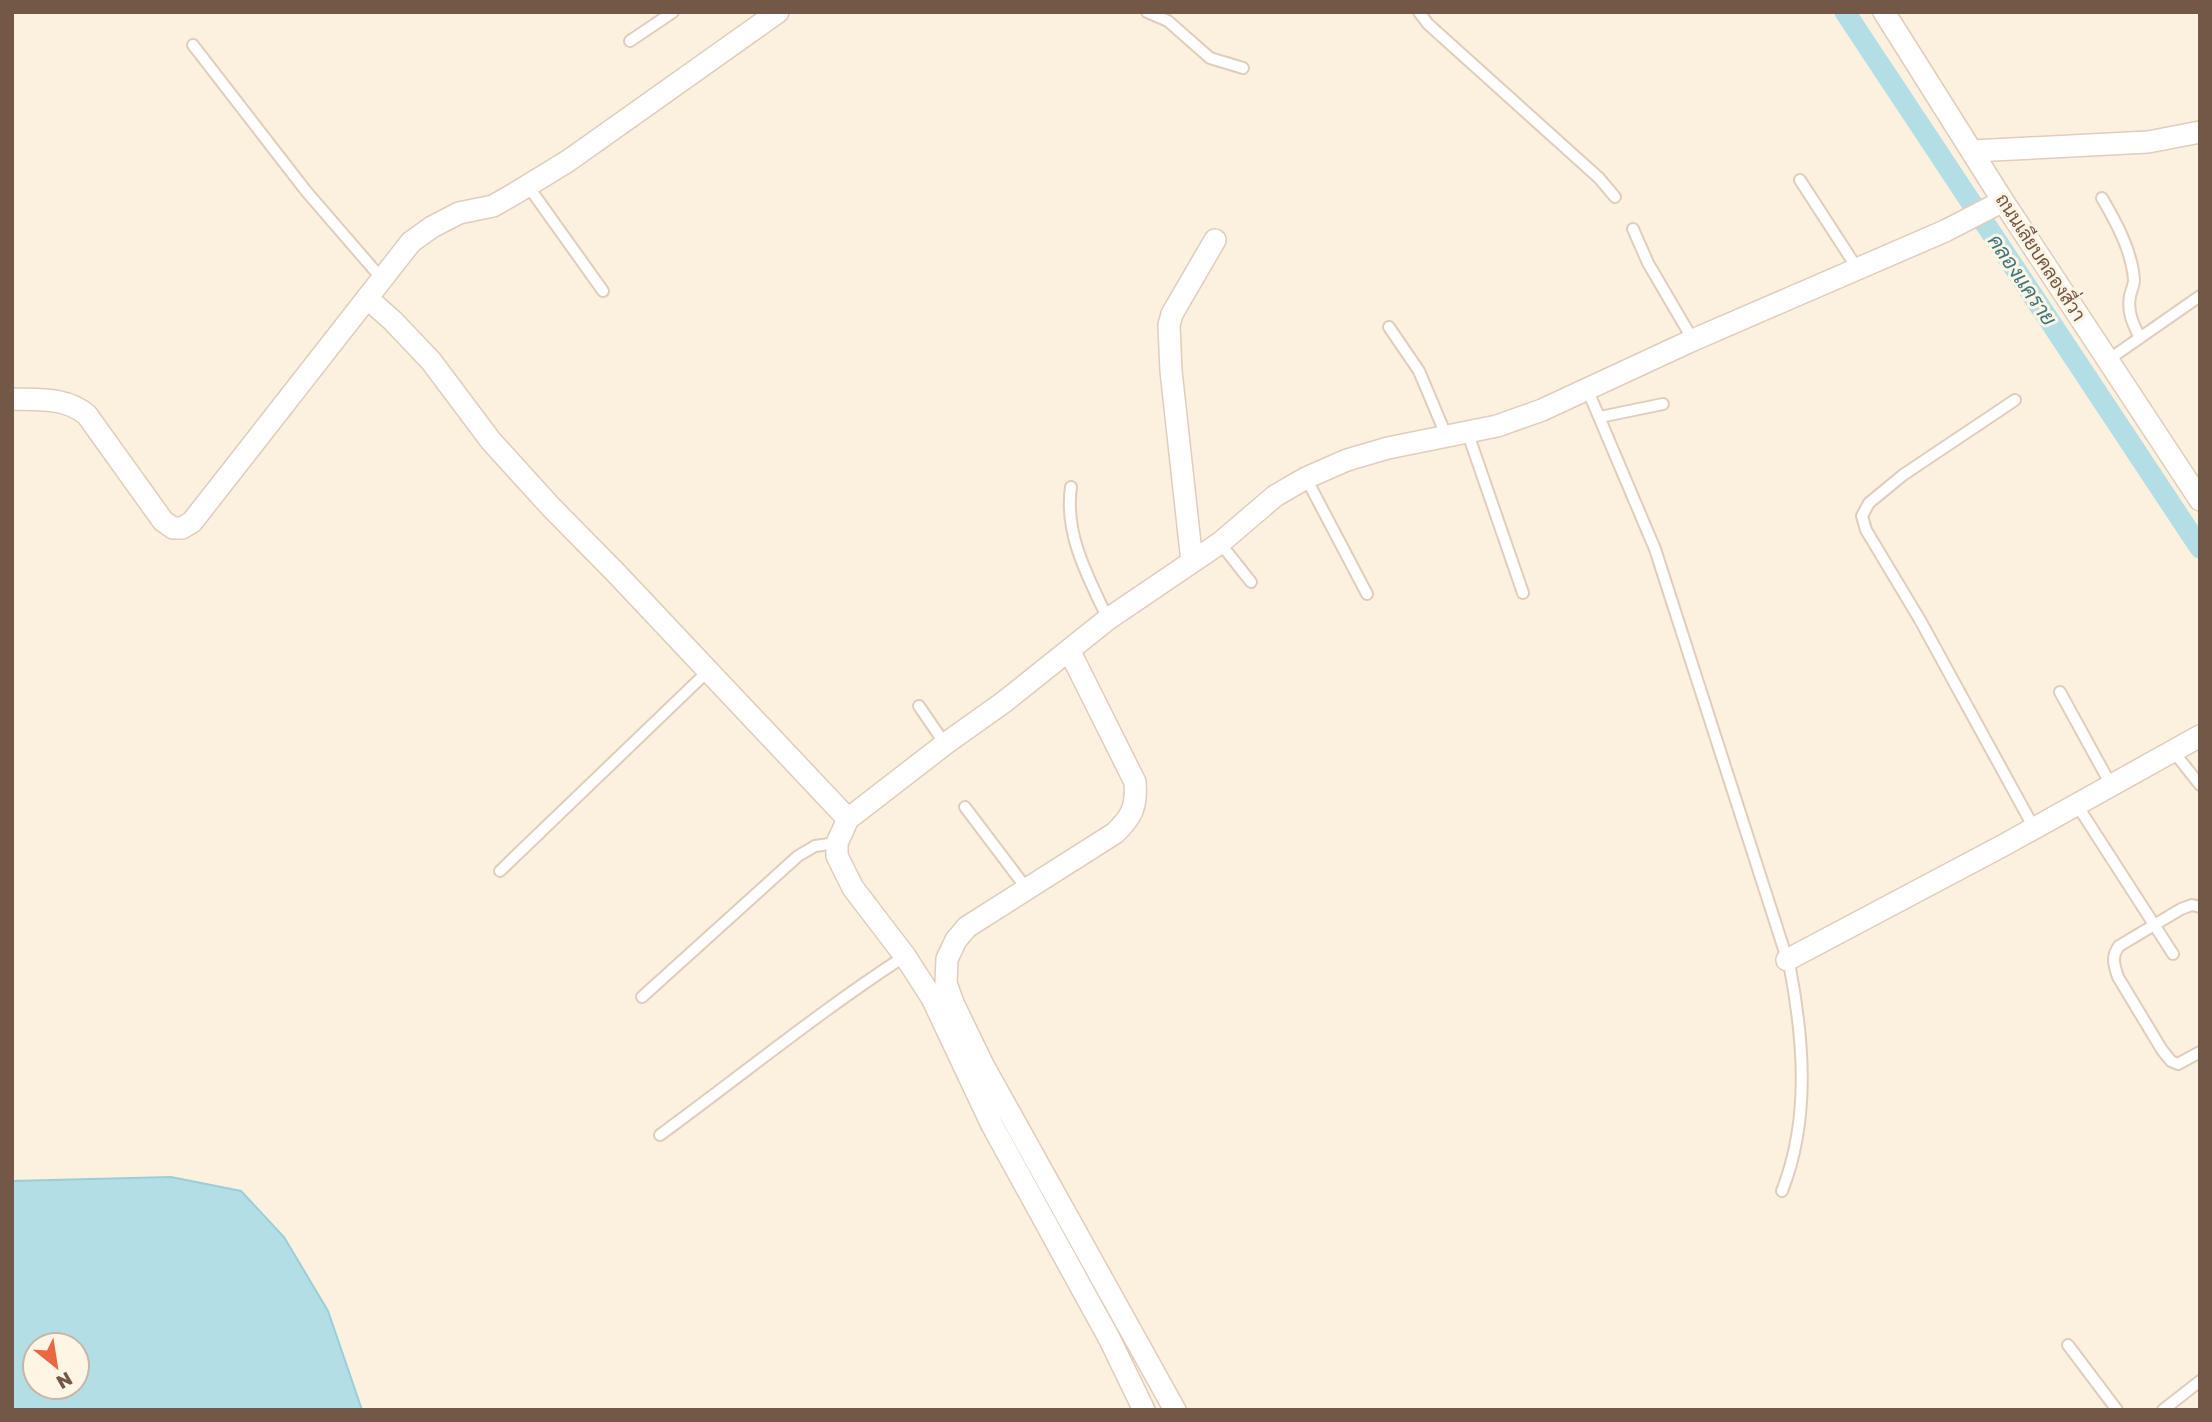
<svg xmlns="http://www.w3.org/2000/svg" width="2212" height="1422" viewBox="0 0 2212 1422" font-family="'Golos Text',Sarabun,sans-serif">
<style>
.water{fill:#b4dee6;stroke:#9aced8;stroke-width:2;fill-rule:evenodd}
.lines{fill:none;stroke-linecap:round;stroke-linejoin:round}
.canal{stroke:#b4dee6;stroke-width:21}
.lane-casing{stroke:#e0cdbb;stroke-width:14}
.street-casing{stroke:#e0cdbb;stroke-width:24}
.lane{stroke:#fff;stroke-width:10}
.street{stroke:#fff;stroke-width:21}
.labels{text-anchor:middle;stroke-width:6;stroke-linejoin:round;paint-order:stroke}
.street-label{font-size:19px;fill:#735747;stroke:#fff5e5}
.water-label{font-size:21px;font-style:italic;fill:#3d7580;stroke:#fff5e5}
</style>
<rect width="100%" height="100%" fill="#fcf1df"/>
<path class="water" d="M171 1177 241 1191 284 1237 328 1311 362 1410H12V1181ZM35 1345H77V1387H35Z"/>
<g class="lines">
<path class="canal" d="M1845 12 2200 548"/>
<defs>
<path id="lane" d="M1147 12 1168 21 1210 58 1243 68
M1419 12 1428 24 1599 178 1615 197
M630 41 673 12
M193 45 306 191 382 279
M1800 180 1857 268
M528 186 603 291
M2102 198C2116 222 2132 251 2134 280 2134 285 2131 291 2130 296 2127 312 2133 324 2140 338
M1633 229 1648 263 1693 340
M1389 327 1419 371 1446 435
M2108 360 2200 296
M1588 391 1655 549 1790 968C1804 1042 1810 1120 1782 1191
M2015 400 1903 475 1869 503 1862 516 1866 530 1920 620 2034 828
M1600 417 1663 404
M1467 431 1523 593
M1306 478 1367 594
M1071 487C1064 534 1088 577 1108 619
M1220 543 1251 582
M2060 692 2111 785
M919 706 945 744
M2173 751 2200 785
M2077 805 2173 954
M965 807 1027 889
M500 871 708 671
M2200 907 2192 905 2181 909 2119 946C2111 957 2114 965 2118 977L2162 1050 2171 1061 2178 1064 2200 1052
M642 997 798 856 815 846 837 843
M660 1135C742 1075 820 1011 905 956
M2068 1345 2117 1410
M2163 1410 2200 1381"/>
<path id="street" d="M1884 12 2003 201 2200 500
M1973 151 2148 142 2200 132
M367 298 393 321 431 361 491 441 551 507 616 573 848 819
M12 399C39 400 66 397 87 415L163 521 173 528H182L192 522 411 242 432 227 459 213 493 206 514 194 568 161 778 12
M1192 562 1171 371 1169 325 1172 314 1215 240
M1069 650 1135 782C1137 806 1132 817 1115 833L967 927 956 940 947 959 946 983 953 1003 983 1065 1175 1410
M1787 960 2004 845 2200 736
M1144 1410 1109 1338 992 1125 932 998 905 956 853 888 837 856V843L848 819 945 744 1004 702 1108 619 1220 543 1275 496 1306 478 1347 460 1388 448 1497 426 1542 410 1693 340 1945 231 2003 201"/>
</defs>
<use href="#lane" class="lane-casing"/>
<use href="#street" class="street-casing"/>
<use href="#lane" class="lane"/>
<use href="#street" class="street"/>
</g>
<g class="labels">
<g class="street-label">
<text transform="translate(2041 257) rotate(57)" y="7">ถนนเลียบคลองสี่วา</text>
</g>
<g class="water-label">
<text transform="translate(2022 280) rotate(56)" y="7">คลองเเคราย</text>
</g>
</g>
<rect width="2212" height="1422" fill="none" stroke="#735747" stroke-width="28"/>
<g transform="translate(56 1366) rotate(150)"><circle r="33" fill="#fff5e5" stroke="#c7b6a6" stroke-width="2"/>
<path d="M0-5L12 26L0 18L-12 26Z" fill="#ea6741"/>
<text y="-10" font-size="19" font-weight="bold" text-anchor="middle" fill="#735747">N</text>
</g>
</svg>
